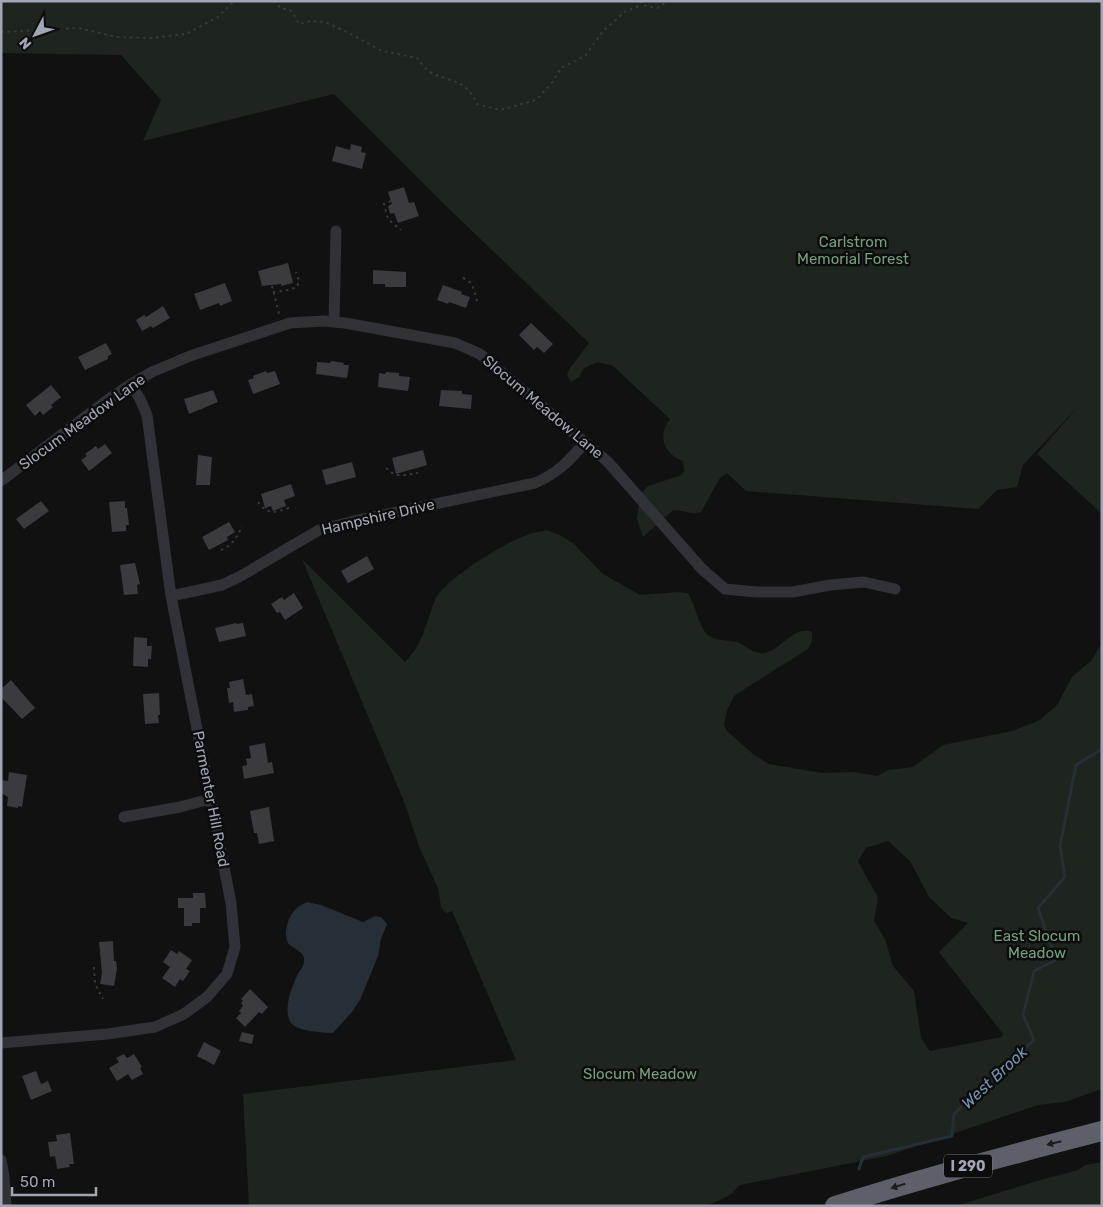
<svg xmlns="http://www.w3.org/2000/svg" width="1103" height="1207" viewBox="0 0 1103 1207" font-family="Rubik,sans-serif">
<style>
.green{fill:#1d251e;fill-rule:evenodd}
.water{fill:#262f36}
.lines{fill:none;stroke-linecap:round;stroke-linejoin:round}
.stream{stroke:#262f36;stroke-width:3}
.building{fill:#3a3a3f}
.path{stroke:#37393e;stroke-width:2;stroke-dasharray:2.5 4;stroke-linecap:butt}
.street{stroke:#313237;stroke-width:11}
.highway{stroke:#5d6069;stroke-width:20}
.oneway{fill:#1c1d1f}
.labels{text-anchor:middle;stroke-width:5;stroke-linejoin:round;paint-order:stroke}
.shield{fill:#0c0c0d;stroke:#747882;stroke-width:1}
.shield-label{font-size:14px;font-weight:bold;fill:#a1a6b4}
.park-label{font-size:15px;fill:#76a07b;stroke:#0c0c0d}
.street-label{font-size:15px;fill:#a1a6b4;stroke:#0c0c0d}
.water-label{font-size:16px;font-style:italic;fill:#7593b2;stroke:#0c0c0d}
</style>
<rect width="100%" height="100%" fill="#111112"/>
<path class="green" d="M1 1H1102V514L1037 454 1078 407 1023 465 1017 487 997 490 978 509 746 491 727 473 720 478 701 512C691 515 683 510 673 510L643 537 637 519 640 494 648 486 682 475 684 471 683 461C664 454 657 436 670 419L613 366 598 362 584 368 579 377 571 382 567 375 570 368 589 343 446 206 334 94 143 141 161 100 121 55 1 53Z
M546 530 560 535 574 544 603 574 640 595 678 592 688 593C695 605 698 622 705 632 711 641 727 640 737 642 746 645 754 655 765 653 781 650 794 625 812 632V641L808 649 735 695 727 710 724 725 727 731 753 754 769 764 822 773 853 772 878 776 888 770 913 767 943 745 1012 731 1040 720 1057 705 1072 677 1091 661 1102 643V1089L1065 1102 1038 1105 887 1156 740 1185 730 1195 707 1206H249L243 1094 516 1060 452 911 447 913 444 911 441 907 438 888 420 849 405 804 302 559 405 662C423 645 426 622 435 600 443 580 506 542 527 535 533 532 540 532 546 530ZM888 841 910 861 929 897 951 918 968 923 939 952 1003 1034 1002 1037 930 1051 921 1038 914 991 893 966 885 939 874 921 878 898 858 861 866 848Z
M1102 1162V1206H956L1037 1181 1078 1170 1085 1165Z"/>
<path class="water" d="M307 902 321 905 363 922 375 916 381 917 387 924 381 939 378 956 360 1000 352 1012 333 1033C324 1033 298 1031 292 1024 282 1013 291 988 297 976 299 971 303 968 304 963 306 951 294 950 288 943 286 940 286 935 286 932 287 918 294 907 307 902Z"/>
<g class="lines">
<path class="stream" d="M859 1169 863 1157 952 1136 954 1114 1034 1040 1023 1015 1034 971 1056 960 1038 908 1065 877 1060 846 1076 765 1102 749"/>
</g>
<path class="building" d="M351 144 362 147 361 152 366 153 362 169 332 161 336 146 350 150Z
M404 187 409 203 414 202 419 216 398 223 394 213 390 214 388 206 392 204 388 192Z
M288 263 293 283 281 286V284L262 286 258 271Z
M373 270 406 272V287H385V284H373Z
M225 283 232 301 220 306 219 303 200 310 194 294Z
M443 285 462 292 461 294 470 297 466 308 449 302 448 304 437 300Z
M163 306 170 318 153 328 151 326 142 331 136 320 144 315 146 317Z
M531 323 553 344 544 353 537 347 534 350 519 335Z
M106 343 112 354 108 356V359L85 370 78 357Z
M331 361 344 363 343 365H349L347 378 316 374 317 362 330 363Z
M266 371 267 373 275 371 280 384 253 394 248 380 254 378 253 376Z
M386 372 399 373V376L410 377 408 391 378 387 379 373 385 374Z
M51 385 61 397 51 405 53 407 43 415 40 411 35 416 26 405Z
M213 390 218 402 189 414 184 399Z
M441 390 462 391V394L472 395 471 409 439 406Z
M105 444 112 453 89 471 81 460 87 456 85 454 96 446 98 449Z
M423 450 427 465 396 474 392 458Z
M198 455 212 457 210 485H196Z
M352 462 356 477 326 485 322 470Z
M291 484 295 496 284 500 286 506 273 511 271 506 265 508 261 494Z
M41 501 49 511 24 529 16 519Z
M125 501V508H127L129 525H126V531L112 532 109 502Z
M229 522 235 532 227 537 228 540 209 550 202 537Z
M367 556 374 569 348 583 341 571Z
M135 563 140 584 137 585 138 594 124 595 120 565Z
M294 593 303 608 285 620 280 612 277 613 271 604 282 597 284 600Z
M236 623 237 624 243 623 246 636 219 642 215 628Z
M134 637 147 638V646H152L151 659H148V667L133 666Z
M243 679 246 695 252 694 254 706 248 707V710L234 712 233 702 229 703 227 688H230L229 682Z
M11 680 35 708 22 719 1 697V689Z
M159 693 160 715H158L159 723 145 724 143 694Z
M265 743 268 763 272 762 274 773 244 779 242 766 247 765 246 759 251 758 249 746Z
M9 772 27 775 22 807 18 806V808L7 806 8 797 1 793V780L8 781Z
M269 807 274 841 259 844 257 833H254L250 811Z
M193 893H205L206 908H200V923H192V926H184V908H178V898H193Z
M113 941 114 961H116L117 968 114 986 100 984 102 973 99 942Z
M171 950 177 954 179 951 192 960 186 969 190 971 183 981 180 979 175 987 162 978 170 967 163 962Z
M250 989 268 1007 262 1014 259 1012 245 1027 236 1018 241 1013 239 1011 243 1006 241 1003 243 1001 241 999Z
M242 1032 254 1035 252 1044 239 1041Z
M204 1042 221 1051 214 1065 197 1056Z
M124 1054 127 1058 134 1054 142 1067 140 1068 143 1074 132 1080 128 1074 117 1081 109 1068 119 1062 116 1058Z
M36 1071 41 1084 48 1081 52 1091 31 1100 22 1076Z
M70 1133 74 1164H69L70 1167 57 1169 55 1156 50 1157 48 1142 57 1141 56 1135Z"/>
<g class="lines">
<path class="path" d="M273 1 281 8 292 11 299 24 310 21 325 22 351 34 382 51 417 58C421 62 425 69 430 72 452 83 466 79 477 104L500 110 536 100 551 84 561 68 585 56 603 31 626 11 642 5
M640 1 642 5 657 8 668 1
M1 32 78 28 117 37 151 38 186 34 218 17 234 1
M391 201 384 204 388 219 401 230
M463 278C474 282 474 291 477 301
M272 286 279 314
M273 292 288 290 297 287 299 281 296 272
M386 468C398 479 403 475 418 473
M258 502C269 516 274 512 289 508
M221 550C232 545 237 538 242 526
M94 967 95 984 103 999"/>
<path class="street" d="M334 322 336 231
M1 481 106 401 131 384 152 372 190 356 290 323 323 321 345 323 455 343 480 354 608 462 702 569 725 589 756 592H793L830 585 864 582 895 589
M171 596 222 585 239 577 319 530 354 521 535 483C556 474 570 461 584 443
M124 817 180 807 210 799
M1 1043 107 1034 155 1027 184 1014 207 997 227 974 235 947 231 903 171 596 147 415 140 399 131 384
M1 1160 4 1177 6 1206"/>
<path class="highway" d="M835 1206C923 1178 1012 1154 1102 1131"/>
</g>
<defs><path id="oneway-solid" d="M-6-.8H1V-3.2L6.5 0L1 3.2V.8H-6Z" transform="scale(1.25)"/></defs>
<g class="oneway">
<use href="#oneway-solid" transform="translate(1054 1143) rotate(166)"/>
<use href="#oneway-solid" transform="translate(898 1186) rotate(163)"/>
</g>
<g class="labels">
<rect class="shield" x="944" y="1154.5" width="48" height="23" rx="4"/>
<g class="shield-label">
<text x="968" y="1171">I 290</text>
</g>
<g class="park-label">
<text x="853" y="247">Carlstrom<tspan x="853" dy="17">Memorial Forest</tspan></text>
<text x="1037" y="941">East Slocum<tspan x="1037" dy="17">Meadow</tspan></text>
<text x="640" y="1079">Slocum Meadow</text>
</g>
<g class="street-label">
<text transform="translate(543 407) rotate(40)" y="5">Slocum Meadow Lane</text>
<text transform="translate(82 422) rotate(-36)" y="5">Slocum Meadow Lane</text>
<text transform="translate(378 517) rotate(-13)" y="5">Hampshire Drive</text>
<text transform="translate(211 799) rotate(79)" y="5">Parmenter Hill Road</text>
</g>
<g class="water-label">
<text transform="translate(994 1077) rotate(-43)" y="6">West Brook</text>
</g>
</g>
<rect width="1103" height="1207" fill="none" stroke="#a1a6b4" stroke-width="5"/>
<g transform="translate(35 35) rotate(229)" stroke="#0c0c0d" stroke-width="4" paint-order="stroke">
<path d="M0-4L9 19L0 12L-9 19Z" fill="#a1a6b4"/>
<text y="-8" font-size="14" font-weight="bold" text-anchor="middle" fill="#a1a6b4">N</text>
</g>
<path d="M12 1187v8h84v-8" fill="none" stroke="#a1a6b4" stroke-width="2.5"/>
<text x="20" y="1187" font-size="15" fill="#a1a6b4" stroke="#0c0c0d" stroke-width="4" paint-order="stroke">50 m</text>
</svg>
